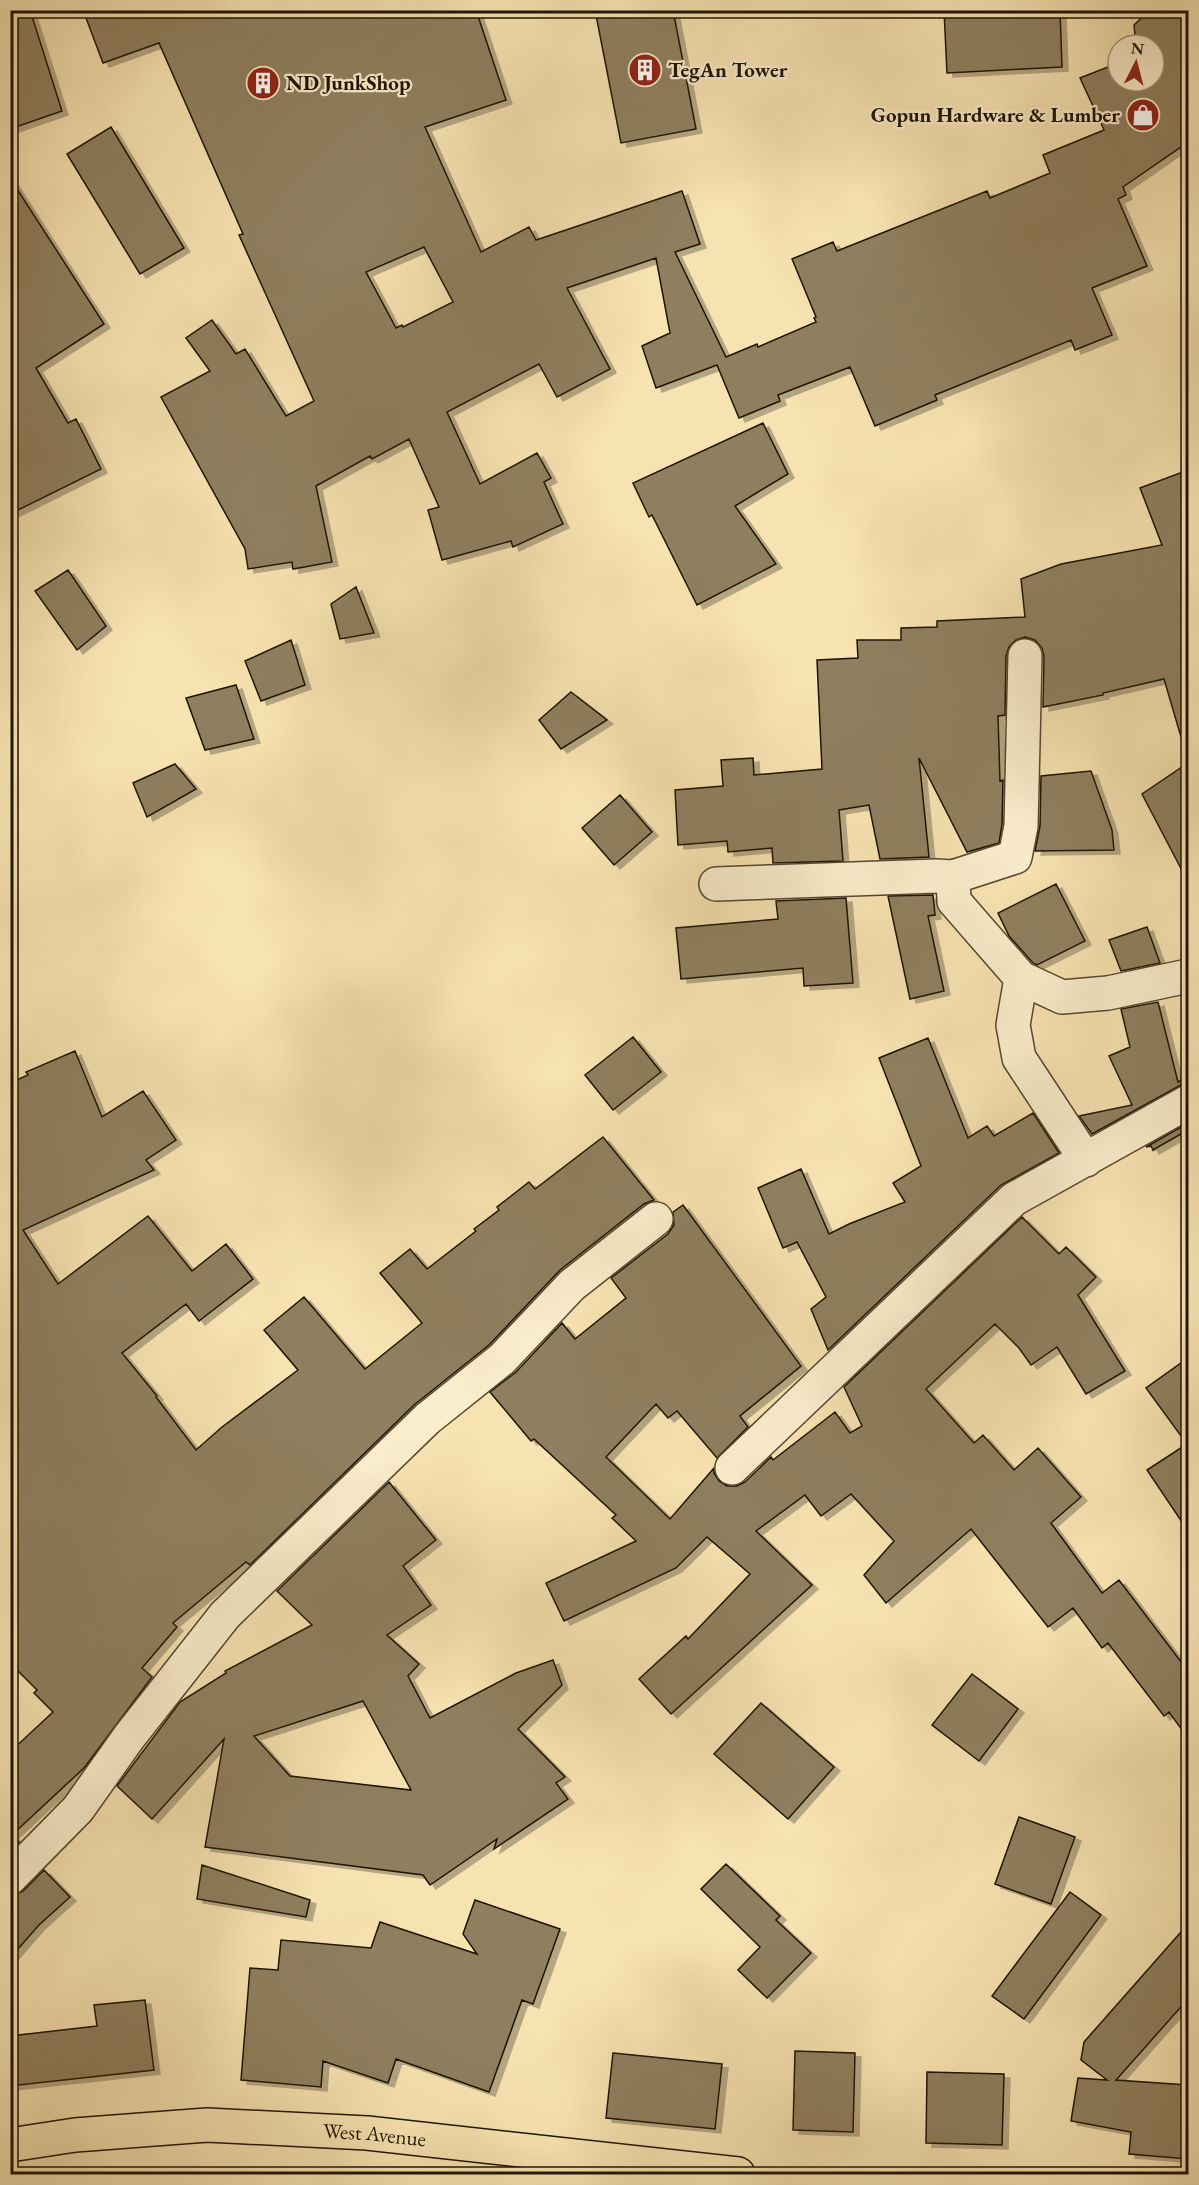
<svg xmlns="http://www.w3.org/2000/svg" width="1199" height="2185" viewBox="0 0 1199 2185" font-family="'EB Garamond',serif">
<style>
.building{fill:#8f7f5e;stroke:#1f1305;stroke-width:1.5;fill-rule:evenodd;filter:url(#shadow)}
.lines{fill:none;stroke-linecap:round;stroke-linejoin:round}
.minor-casing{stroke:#554730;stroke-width:36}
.major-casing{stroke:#1f1305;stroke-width:36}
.minor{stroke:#faedcc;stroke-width:33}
.major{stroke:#f7e3b1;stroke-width:33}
.labels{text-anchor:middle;stroke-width:4.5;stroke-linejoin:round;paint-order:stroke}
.poi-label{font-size:21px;font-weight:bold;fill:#1f1305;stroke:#faedcc;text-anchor:start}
.street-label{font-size:21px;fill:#1f1305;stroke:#faedcc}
</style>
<defs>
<filter id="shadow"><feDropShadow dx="6" dy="4" stdDeviation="0" flood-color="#0004"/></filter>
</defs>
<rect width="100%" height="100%" fill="#f7e3b1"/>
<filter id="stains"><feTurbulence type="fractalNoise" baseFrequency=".00333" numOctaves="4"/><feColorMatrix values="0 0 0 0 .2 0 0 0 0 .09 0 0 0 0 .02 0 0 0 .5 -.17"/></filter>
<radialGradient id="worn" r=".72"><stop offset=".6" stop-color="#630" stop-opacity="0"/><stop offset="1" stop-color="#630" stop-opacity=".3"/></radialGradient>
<path class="building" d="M10 10H30L62 111 10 129Z
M83 10H476L506 100 425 127 481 252 529 227 536 240 682 191 700 244 675 252 726 357 757 344 758 347 816 322 814 318 816 317 792 259 833 242 837 251 987 191 990 198 1050 173 1043 155 1104 130 1080 78 1118 63V81H1154V45H1136L1134 25 1150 10H1188V142L1123 187 1126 195 1118 199 1147 266 1092 288 1112 335 1075 350 1071 340 935 395 937 400 875 426 850 367 778 395 780 401 739 418 717 365 656 388 642 346 670 333 656 258 567 288 610 369 557 397 539 364 447 412 480 484 537 453 551 478 544 482 563 524 513 547 511 541 442 560 428 510 439 507 409 439 372 459 370 456 316 486 332 562 293 569 292 562 248 569 245 549 161 397 210 371 186 338 212 320 236 354 245 349 286 416 314 401 239 235 243 234 159 43 103 63ZM424 247 453 302 403 327 402 325 396 328 366 272Z
M595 10H673L696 129 621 143Z
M944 10H1060L1062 67 947 73Z
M111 127 184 248 140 274 67 154Z
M10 178 104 324 36 368 68 423 76 419 101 469 10 514Z
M763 423 788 474 735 506 776 564 697 605 652 515 649 517 633 483Z
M1188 470V736L1181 737 1164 679 1103 693V695L1043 707 1044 656 1042 648 1035 640 1025 637 1016 640 1009 647 1006 656 1005 715 998 716 1000 781 1003 780 1002 824 999 843 967 852 919 758 929 857 880 859 869 805 839 810 843 861 773 863 772 848 728 852 727 841 678 845 675 790 723 786 721 760 753 758 754 775 822 769 817 660 858 658 857 640H901V628L937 627V621L1025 617 1021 579 1061 564 1162 545 1140 488Z
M68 570 106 626 77 650 35 591Z
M356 587 374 633 340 639 331 604Z
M291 640 305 685 261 701 245 661Z
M236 685 254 739 205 750 186 698Z
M571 692 607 720 561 749 539 720Z
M1188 763V882L1142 794Z
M175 764 196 789 147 817 133 783Z
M1091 771 1112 830 1114 850 1035 851 1040 826 1041 776Z
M620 795 652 832 614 865 582 828Z
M1056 884 1085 941 1037 965 1033 963 1009 936 998 913Z
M933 895 935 915 928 916 944 991 910 999 888 896Z
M846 898 853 983 804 986 803 968 681 979 676 928 778 919 776 901Z
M1147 927 1160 963 1121 971 1109 940Z
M1158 1002 1178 1082 1188 1076V1083L1179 1086 1092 1134 1079 1116 1132 1105 1109 1056 1130 1047 1121 1009Z
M633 1037 661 1072 613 1110 585 1075Z
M928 1038 968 1138 987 1126 994 1136 1033 1113 1059 1153 1001 1185 828 1350 811 1309 826 1297 797 1242 783 1248 758 1188 801 1169 829 1234 849 1224 905 1202 893 1183 921 1166 879 1058Z
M75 1051 102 1117 143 1091 176 1140 146 1160 154 1170 23 1230 58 1284 148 1216 192 1271 226 1244 253 1279 199 1321 186 1304 122 1353 157 1396 156 1397 196 1450 222 1427 298 1370 264 1330 304 1297 365 1369 422 1323 380 1273 410 1249 427 1269 476 1231 474 1229 499 1210 497 1207 529 1182 535 1189 603 1137 654 1200 644 1204 560 1270 489 1345 414 1405 250 1565 246 1562 173 1623 177 1627 142 1668 152 1677 84 1768 12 1835 19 1842 10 1851V1752L53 1712 34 1693 37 1690 10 1663V1083L28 1075 26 1072Z
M1188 1123V1130L1153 1150 1151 1146 1146 1147Z
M683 1205 801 1366 740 1416 748 1427 717 1458 677 1411 668 1418 656 1404 606 1457 670 1519 714 1468V1473L719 1481 727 1486H737L745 1482 771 1457 773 1460 835 1412 850 1433 862 1426 844 1387 1022 1217 1059 1254 1066 1247 1096 1277 1078 1295 1125 1371 1086 1394 1057 1347 1031 1365 1019 1348 995 1324 926 1389 974 1443 983 1435 1014 1470 1038 1448 1081 1497 1051 1523 1102 1593 1119 1580 1188 1671V1738L1169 1712 1164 1716 1108 1643 1102 1648 1073 1608 1048 1627 971 1529 886 1603 864 1575 894 1541 851 1494 821 1516 805 1495 756 1531 812 1585 671 1714 639 1679 686 1636 688 1639 750 1574 707 1537 676 1568 564 1621 546 1583 636 1541 612 1518 616 1515 534 1439 531 1441 490 1392 516 1372 562 1323 575 1339 626 1298 611 1278 668 1234 674 1225 673 1212Z
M1188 1358V1531L1147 1470 1187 1444 1146 1388Z
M389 1482 436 1540 403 1566 431 1605 387 1635 419 1664 408 1676 430 1718 516 1673 553 1660 562 1685 518 1729 565 1777 556 1783 568 1799 494 1849 497 1839 430 1885 423 1875 205 1847 224 1739 152 1819 117 1786 180 1702 226 1673 225 1671 312 1625 277 1591ZM363 1701 411 1790 290 1776 254 1736Z
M972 1674 1018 1709 979 1761 932 1725Z
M761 1703 834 1767 788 1819 714 1754Z
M1019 1817 1075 1837 1051 1904 995 1884Z
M726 1864 780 1916 776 1920 811 1953 767 1998 738 1970 760 1947 701 1889Z
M202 1865 310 1900 306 1917 197 1899Z
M44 1870 70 1897 39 1925 10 1958V1896L23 1891Z
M1070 1892 1101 1915 1024 2019 992 1996Z
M475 1900 560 1929 533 2004 522 2000 489 2092 396 2059 388 2083 323 2061 321 2087 241 2080 250 1968 278 1970 281 1940 371 1948 380 1922 477 1954 463 1934Z
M1188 1924V1999L1116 2080 1188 2085V2159L1129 2154 1131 2132 1071 2121 1078 2078 1107 2080 1081 2060 1084 2042Z
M145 2000 154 2070 10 2086V2036L97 2026 94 2005Z
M795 2051 855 2053 853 2132 793 2130Z
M613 2053 722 2064 715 2129 606 2118Z
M927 2072 1004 2074 1002 2145 926 2143Z"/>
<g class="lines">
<defs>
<path id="minor" d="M1025 656 1021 826 1015 857 953 877 954 901 1021 978 1062 997 1108 993 1188 976
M716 884 936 876 953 877
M1021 978 1013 1025 1019 1058 1086 1160
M732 1468 1014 1199 1188 1102
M10 1878 78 1809 129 1737 225 1615 427 1419 502 1359 572 1285 656 1219"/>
<g id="major">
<path id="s1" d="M10 2145 75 2135 207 2125 367 2133 738 2174"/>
</g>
</defs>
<use href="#minor" class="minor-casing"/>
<use href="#major" class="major-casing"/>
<use href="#minor" class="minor"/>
<use href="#major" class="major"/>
</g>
<defs>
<symbol id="building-disc" viewBox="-11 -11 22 22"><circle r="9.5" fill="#8f2418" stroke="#faedcc"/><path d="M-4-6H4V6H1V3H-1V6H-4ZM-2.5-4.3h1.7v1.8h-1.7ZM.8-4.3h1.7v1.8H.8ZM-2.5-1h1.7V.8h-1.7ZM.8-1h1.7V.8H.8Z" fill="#fff"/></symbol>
<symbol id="shop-disc" viewBox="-11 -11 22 22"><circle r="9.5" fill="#8f2418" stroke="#faedcc"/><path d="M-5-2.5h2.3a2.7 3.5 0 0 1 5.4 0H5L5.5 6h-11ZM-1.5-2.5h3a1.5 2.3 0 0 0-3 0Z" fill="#fff"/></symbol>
</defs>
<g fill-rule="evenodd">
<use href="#building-disc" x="626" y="51" width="38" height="38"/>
<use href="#building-disc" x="244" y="64" width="38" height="38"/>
<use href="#shop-disc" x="1124" y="96" width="38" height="38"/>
</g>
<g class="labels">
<g class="poi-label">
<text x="668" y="77">TegAn Tower</text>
<text x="286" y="90">ND JunkShop</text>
<text x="1120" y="122" text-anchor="end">Gopun Hardware &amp; Lumber</text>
</g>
<g class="street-label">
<text dy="7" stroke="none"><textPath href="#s1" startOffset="366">West Avenue</textPath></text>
</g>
</g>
<rect width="1199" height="2185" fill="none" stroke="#f7e3b1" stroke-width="36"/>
<rect x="12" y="12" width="1175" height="2161" fill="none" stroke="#1f1305" stroke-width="3"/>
<rect x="18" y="18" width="1163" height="2149" fill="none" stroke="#1f1305" stroke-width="1.5"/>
<g transform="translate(1136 63) rotate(6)"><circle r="28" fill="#faedcc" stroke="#a2967c" stroke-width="1.5"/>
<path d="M0-4.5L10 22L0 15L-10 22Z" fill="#8f2418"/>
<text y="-9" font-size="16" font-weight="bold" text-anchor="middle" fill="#1f1305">N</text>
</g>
<rect width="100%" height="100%" filter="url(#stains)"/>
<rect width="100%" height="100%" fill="url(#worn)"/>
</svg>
